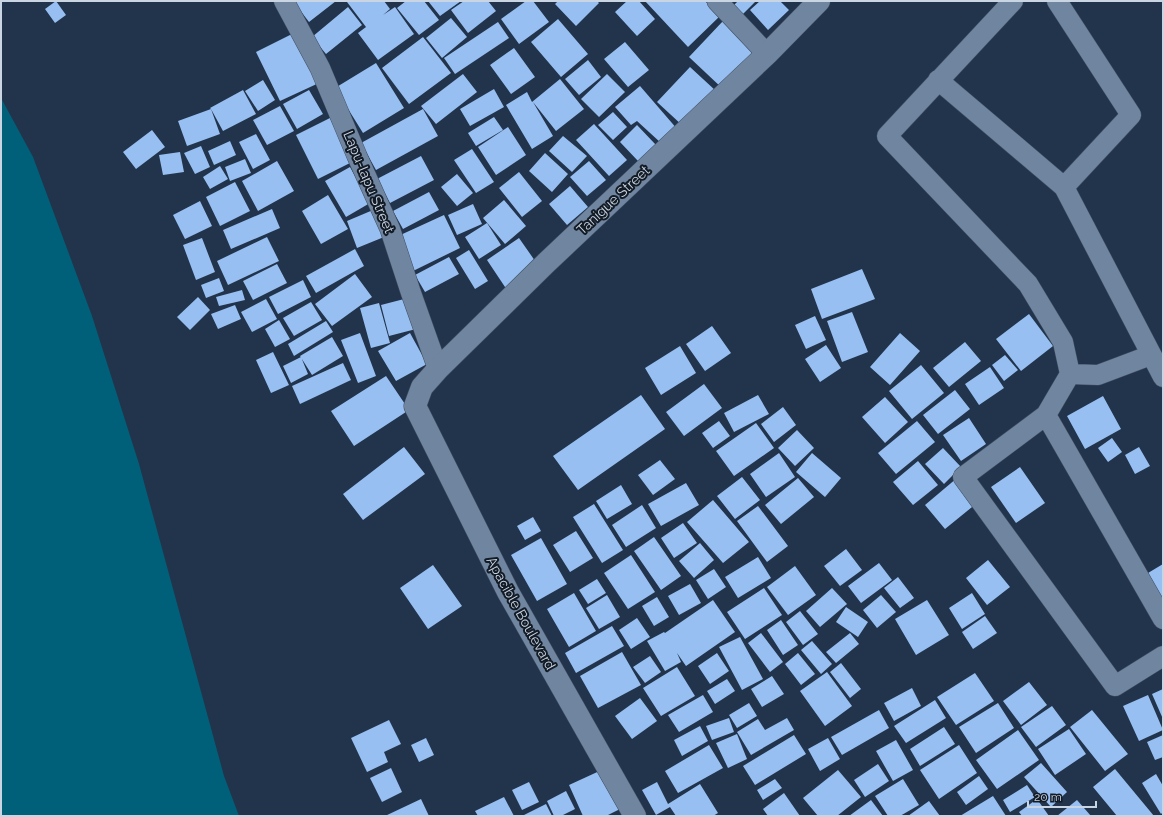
<svg xmlns="http://www.w3.org/2000/svg" width="1164" height="817" viewBox="0 0 1164 817" font-family="Raleway,sans-serif">
<style>
.water{fill:#006079}
.building{fill:#97bff2}
.lines{fill:none;stroke-linecap:round;stroke-linejoin:round}
.minor-casing{stroke:#404f63;stroke-width:21}
.tertiary-casing{stroke:#404f63;stroke-width:23}
.minor{stroke:#7085a0;stroke-width:20}
.tertiary{stroke:#7085a0;stroke-width:22}
.labels{text-anchor:middle;stroke-width:4;stroke-linejoin:round;paint-order:stroke}
.street-label{font-size:14px;fill:#cad5e4;stroke:#131c26}
</style>
<rect width="100%" height="100%" fill="#22344c"/>
<path class="water" d="M1 98 33 157 92 316 139 464 224 776 239 816H1Z"/>
<path class="building" d="M56 1 66 15 55 23 45 9Z
M293 1H336L309 22Z
M349 1H384L390 9 383 15 395 7 414 34 378 60 358 33 366 27 347 2Z
M406 1H424L439 20 419 35 397 8Z
M428 1H461L440 16Z
M464 1H488L496 11 468 33 451 10Z
M526 1H533L549 22 519 44 501 19Z
M558 1H597L599 3 576 26 555 4Z
M627 1H639L655 19 637 36 615 12Z
M645 1H705L720 16 688 47Z
M738 1H756L740 17 731 8Z
M760 1H780L789 10 768 30 750 10Z
M348 7 362 25 326 54 312 37Z
M451 18 467 37 442 58 426 38Z
M558 19 588 54 561 77 531 42Z
M723 21 756 52 723 89 689 57Z
M498 22 509 38 455 74 444 58Z
M296 32 321 82 280 101 256 52Z
M423 37 451 73 409 104 382 68Z
M625 42 649 70 628 87 604 59Z
M514 48 535 77 511 94 490 65Z
M588 60 601 77 579 95 565 79Z
M376 63 404 108 363 133 335 88Z
M690 67 716 91 683 126 657 102Z
M463 74 477 92 436 124 421 106Z
M607 74 625 92 599 117 581 99Z
M560 79 584 109 556 131 533 102 553 136 532 149 506 105 527 92 532 102Z
M263 80 275 100 258 111 245 91Z
M640 86 678 130 661 143 637 121 631 125 615 107Z
M494 89 504 107 470 126 460 109Z
M243 90 256 114 223 131 211 109 220 134 187 146 178 121 211 109 210 108Z
M309 90 323 114 297 129 283 104Z
M280 106 294 131 267 145 253 120Z
M423 109 438 136 376 170 361 143Z
M613 112 627 127 613 140 598 125Z
M494 117 503 130 476 146 468 133Z
M330 118 352 162 318 179 296 135Z
M594 124 627 160 609 176 576 140Z
M637 125 656 145 638 161 620 142Z
M508 127 526 155 496 175 478 147Z
M152 130 165 147 136 169 123 152Z
M256 134 270 160 253 169 239 142Z
M563 136 587 156 572 172 549 151Z
M230 141 236 155 214 165 208 151Z
M201 146 210 167 195 174 184 153Z
M472 149 494 182 476 193 454 160Z
M180 152 184 172 163 175 159 155Z
M545 153 568 174 552 192 529 171Z
M421 156 434 180 390 203 377 179Z
M245 159 251 173 230 181 225 167Z
M277 161 294 191 258 211 242 181Z
M589 161 606 180 587 196 570 177Z
M220 166 228 179 210 189 203 177Z
M350 167 370 203 346 217 325 181Z
M519 172 542 201 522 217 499 188Z
M457 174 473 193 457 206 441 187Z
M235 182 250 211 220 226 206 197Z
M570 186 588 207 567 225 549 204Z
M429 192 439 210 403 229 393 211Z
M328 195 348 229 321 244 302 211Z
M504 200 526 226 505 244 483 218Z
M200 201 212 226 185 239 173 215Z
M473 204 482 224 457 235 448 215Z
M272 209 280 228 231 249 223 230Z
M373 210 384 237 357 248 347 221Z
M444 215 460 248 413 271 396 237Z
M487 223 501 245 479 259 465 237Z
M267 237 279 261 228 285 217 261Z
M202 238 215 272 196 280 183 245Z
M519 238 540 268 507 290 487 260Z
M355 249 364 266 316 293 306 276Z
M469 250 488 281 475 289 456 258Z
M449 257 459 274 425 292 415 275Z
M277 264 287 283 253 300 243 281Z
M862 269 875 299 822 319 811 289Z
M355 274 372 297 332 326 315 304Z
M219 278 224 291 206 298 201 285Z
M303 280 311 297 278 314 269 297Z
M242 290 245 300 219 306 216 297Z
M198 297 210 310 190 330 177 317Z
M408 298 416 329 389 336 381 305Z
M266 299 277 319 252 332 241 312Z
M311 302 322 320 294 336 283 318Z
M379 303 390 343 371 348 360 308Z
M235 305 241 319 218 329 211 314Z
M852 312 868 352 842 362 827 321Z
M1029 314 1053 346 1021 371 996 339Z
M815 316 826 340 806 349 795 325Z
M279 320 290 339 275 347 265 329Z
M326 321 333 332 294 356 288 344Z
M712 326 731 353 705 371 686 344Z
M360 333 376 376 358 383 341 340Z
M410 333 427 364 396 381 378 351Z
M900 333 920 351 890 385 870 367Z
M332 337 343 356 312 375 300 356Z
M965 342 981 361 949 387 933 368Z
M826 345 841 368 820 382 805 359Z
M680 346 696 373 661 395 645 368Z
M273 352 289 385 271 393 256 360Z
M1005 355 1018 370 1004 381 992 365Z
M301 357 308 374 291 383 283 366Z
M343 363 351 380 300 404 292 386Z
M921 365 944 393 912 419 889 391Z
M990 367 1004 388 979 405 965 384Z
M386 376 409 410 354 446 331 411Z
M704 384 722 408 684 436 666 412Z
M955 390 970 409 938 434 923 415Z
M641 395 665 429 578 490 553 456Z
M758 395 769 414 734 432 724 413Z
M1103 396 1121 429 1085 449 1067 416Z
M885 397 908 422 885 443 862 417Z
M783 407 796 425 774 442 761 424Z
M969 418 986 444 961 461 943 435Z
M719 421 730 436 713 448 702 433Z
M917 421 935 442 896 474 878 453Z
M756 423 774 448 734 476 716 451Z
M797 430 814 448 795 466 778 448Z
M1112 438 1122 452 1108 462 1098 448Z
M404 447 425 474 363 520 343 494Z
M1139 447 1150 466 1135 474 1125 455Z
M943 448 961 467 944 484 925 464Z
M779 453 795 477 766 497 750 474Z
M812 453 841 478 825 497 796 472Z
M660 460 675 479 653 495 638 475Z
M918 461 938 485 913 505 893 482Z
M1020 467 1045 503 1016 523 991 487Z
M742 477 760 500 735 519 717 496Z
M798 478 814 497 781 524 765 505Z
M957 478 977 503 945 529 925 505Z
M686 483 699 505 661 526 648 504Z
M621 485 632 504 607 519 596 501Z
M713 500 749 542 723 563 687 522Z
M594 504 623 550 602 563 573 517Z
M642 505 656 528 626 547 612 525Z
M758 506 788 546 767 562 737 521Z
M533 517 541 531 525 540 517 526Z
M683 523 697 543 674 558 661 538Z
M576 531 593 558 570 572 553 545Z
M654 537 681 576 661 590 634 551Z
M541 538 567 584 537 601 511 555Z
M700 543 714 560 694 578 679 561Z
M846 549 862 570 840 586 824 566Z
M631 555 655 592 628 609 604 573Z
M758 557 771 578 738 598 725 577Z
M988 560 1010 587 987 605 966 578Z
M879 563 892 580 861 603 848 586Z
M1163 564V607L1143 576Z
M433 565 462 606 428 629 400 588Z
M795 566 816 595 788 615 767 587Z
M714 569 726 587 708 599 696 580Z
M898 577 914 598 900 608 884 588Z
M597 579 606 593 588 604 579 590Z
M690 584 701 603 679 615 668 596Z
M764 588 782 615 745 639 727 612Z
M832 588 847 604 820 627 806 611Z
M574 593 596 631 569 647 547 609Z
M972 593 985 614 962 629 949 608Z
M607 595 620 617 599 629 586 608Z
M881 595 896 612 877 628 863 610Z
M657 597 669 617 654 626 642 606Z
M713 600 735 632 686 666 677 653 681 662 665 671 647 641 664 632 665 633Z
M927 600 949 635 916 655 895 619Z
M846 607 868 622 858 637 836 622Z
M800 611 818 634 803 645 786 622Z
M985 616 997 633 973 649 962 632Z
M637 618 650 637 631 649 619 630Z
M781 620 798 645 783 655 767 630Z
M612 626 624 646 576 673 565 653Z
M761 633 783 662 770 672 748 643Z
M850 633 859 644 836 663 826 652Z
M740 637 763 679 742 690 719 647Z
M812 641 832 664 821 674 801 650Z
M622 652 641 685 598 708 580 676Z
M717 653 729 671 710 684 698 666Z
M798 653 815 674 801 685 785 664Z
M650 656 661 672 645 683 633 667Z
M841 663 861 689 850 698 830 672Z
M677 667 695 696 661 716 643 688Z
M827 672 852 706 825 726 800 691Z
M975 673 994 701 956 725 937 697Z
M772 676 784 694 762 707 751 689Z
M727 679 735 691 715 704 707 691Z
M1029 682 1047 705 1021 725 1003 701Z
M912 688 921 706 894 721 884 703Z
M1163 689V719L1152 694Z
M703 695 713 712 679 732 668 715Z
M1148 695 1163 730 1139 741 1123 706Z
M640 698 657 721 632 739 615 716Z
M935 700 946 718 906 743 894 726Z
M749 703 757 716 737 728 729 715Z
M998 703 1014 728 976 753 959 727Z
M1052 706 1066 725 1036 747 1021 727Z
M879 710 889 728 842 755 831 737Z
M1092 710 1128 754 1105 771 1070 727Z
M729 718 734 732 712 740 706 726Z
M787 718 794 730 751 755 737 732 758 719 765 730Z
M389 720 401 744 384 752 388 762 367 772 351 738Z
M700 726 708 741 682 756 674 740Z
M944 727 955 744 920 766 910 749Z
M1069 729 1086 754 1055 775 1038 749Z
M1018 730 1039 760 997 789 976 760Z
M737 734 747 759 728 768 716 743Z
M794 735 806 754 755 785 743 766Z
M1163 735V757L1155 760 1147 742Z
M426 738 434 755 419 762 411 745Z
M828 738 840 759 820 771 808 749Z
M896 740 913 770 893 781 876 751Z
M709 745 723 768 678 793 665 771Z
M959 745 977 773 939 799 920 770Z
M1041 763 1067 792 1051 807 1024 777Z
M878 764 889 781 865 797 854 780Z
M391 768 402 792 382 802 370 778Z
M606 768 624 807 606 816H583L569 785Z
M1115 769 1154 816H1117L1093 787Z
M838 770 861 797 837 816H818L803 798Z
M1156 774 1163 786V812L1161 814 1142 783Z
M979 776 988 789 966 805 957 792Z
M775 779 782 788 763 800 757 790Z
M903 779 919 805 900 816H888L875 796Z
M529 782 539 802 522 810 512 790Z
M657 782 668 804 700 784 718 813 713 816H676L670 807 656 815 642 790Z
M1027 785 1035 797 1010 812 1003 800Z
M566 791 575 809 561 816H554L547 801Z
M784 793 800 816H768L763 809Z
M993 796 1006 816H960Z
M504 797 514 816H478L475 811Z
M421 799 429 816H385Z
M1037 799 1049 816H1022L1019 812Z
M871 800 883 816H849Z
M1077 800 1091 816H1057Z
M929 801 940 816H908Z
M546 804 552 816H522Z"/>
<g class="lines">
<defs>
<path id="minor" d="M284 1 320 68 357 156 390 229 411 293 438 369
M717 1 767 54
M1013 1 887 136 1028 284 1063 342 1070 374 1046 415 1163 619
M1057 1 1131 115 1064 187
M938 80 1064 187 1163 377
M1070 374 1098 375 1151 355
M1046 415 963 477 1115 686 1163 656"/>
<path id="tertiary" d="M635 816 508 592 415 406 422 387 438 369 545 264 767 54 819 1"/>
</defs>
<use href="#minor" class="minor-casing"/>
<use href="#tertiary" class="tertiary-casing"/>
<use href="#minor" class="minor"/>
<use href="#tertiary" class="tertiary"/>
</g>
<g class="labels">
<g class="street-label">
<text transform="translate(369 182) rotate(67)" y="5">Lapu-lapu Street</text>
<text transform="translate(613 200) rotate(-43)" y="5">Tanigue Street</text>
<text transform="translate(521 613) rotate(61)" y="5">Apacible Boulevard</text>
</g>
</g>
<rect width="1164" height="817" fill="none" stroke="#cad5e4" stroke-width="4"/>
<path d="M1028 801v6h68v-6" fill="none" stroke="#cad5e4" stroke-width="2"/>
<text x="1034" y="801" font-size="12" fill="#cad5e4" stroke="#131c26" stroke-width="3" paint-order="stroke">20 m</text>
</svg>
